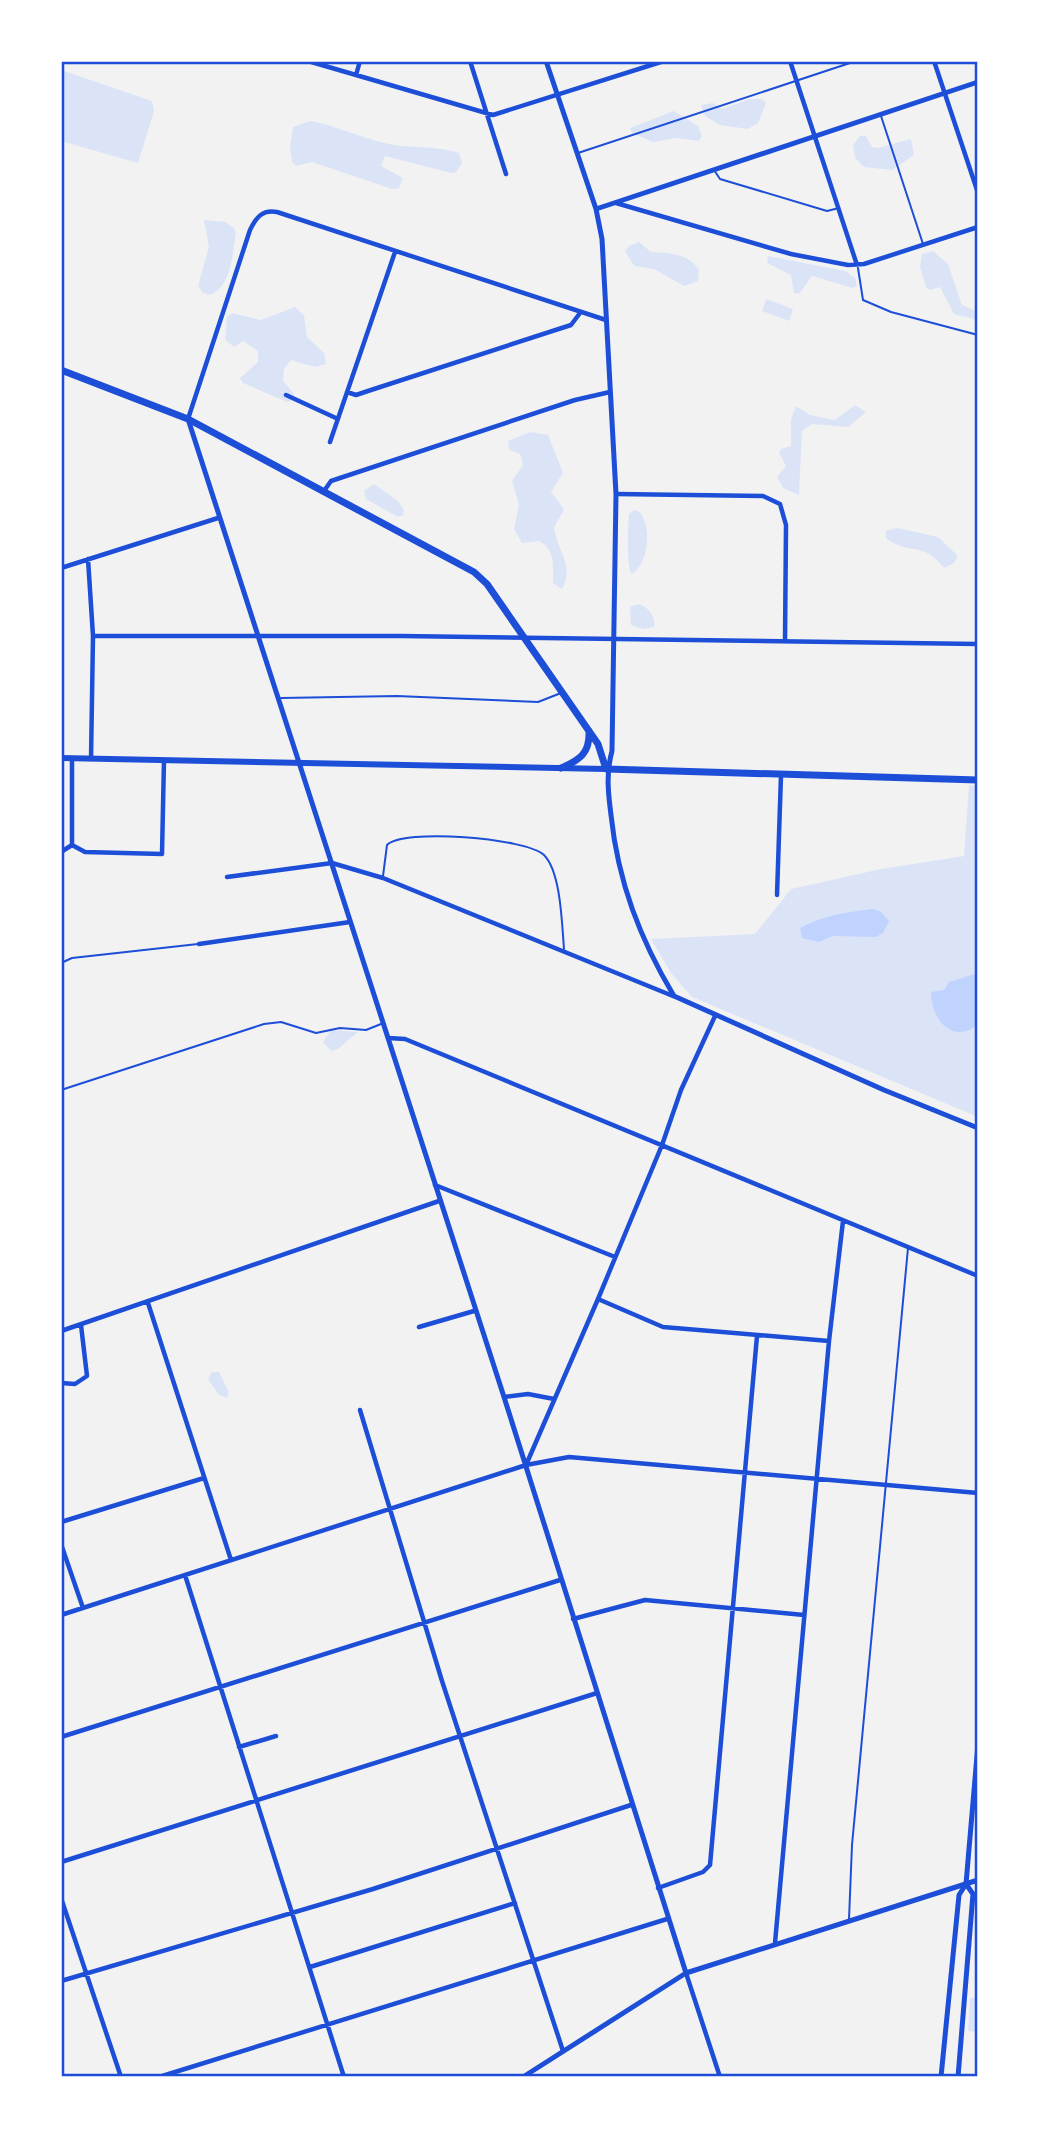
<svg xmlns="http://www.w3.org/2000/svg" width="1039" height="2138" viewBox="0 0 1039 2138" font-family="Mulish,sans-serif">
<style>
.green{fill:#dbe4f7}
.water{fill:#bfd3fe}
.lines{fill:none;stroke-linecap:round;stroke-linejoin:round}
.service{stroke:#1d4ed8;stroke-width:2}
.minor{stroke:#1d4ed8;stroke-width:4.5}
.tertiary{stroke:#1d4ed8;stroke-width:5}
.secondary{stroke:#1d4ed8;stroke-width:5}
.primary{stroke:#1d4ed8;stroke-width:6}
.trunk{stroke:#1d4ed8;stroke-width:7}
.neatline{fill:none;stroke:#1d4ed8;stroke-width:2.5}
</style>
<rect width="100%" height="100%" fill="#f2f2f2"/>
<path class="green" d="M61 70 152 101 154 111 138 163 61 141Z
M750 99H762L766 103 758 123 748 129 720 125 705 116 701 105 713 103 722 109Z
M674 111 698 126 702 136 699 141 677 138 653 142 632 133 630 128Z
M310 121C339 126 365 140 394 145 416 148 438 146 459 153L462 163 456 172 451 173 385 156 381 166 403 178 399 188 392 189 312 162 296 166 292 162 290 146 293 127Z
M860 136H866L872 147 878 148 911 139 914 155 892 170 864 167 855 158 853 145Z
M204 220 225 222 234 228 236 234C232 254 232 286 210 295L203 293 198 286 209 247Z
M639 242 651 252C669 253 688 253 699 270L698 281 684 286 654 269 634 266 625 251 629 246Z
M933 251 948 264 962 305 978 312V320L954 314 940 287 930 290 926 287 920 267 922 254Z
M768 256 845 271 855 278 857 286 852 288 812 276 800 293 794 294 791 275 767 263Z
M766 299 793 309 789 321 762 311Z
M295 307 304 315 307 337 324 353 326 364 315 367 291 360 284 369 283 381 294 394 293 400 287 402 243 383 240 378 258 362V351L243 341 234 347 225 340 227 317 232 313 261 320Z
M796 406 810 415 835 420 855 405 866 412 848 427 812 424 802 431 799 495 783 488 777 477 786 466 779 453 781 449 791 446V419Z
M530 432 548 435 563 473 551 492C570 517 564 505 554 528 557 550 575 566 562 589L553 583C553 567 556 550 539 541L522 543 514 529 519 505 512 481 523 465 520 454 509 450 508 441Z
M374 484 398 501 404 510 403 515 398 517 366 499 364 491Z
M634 510 640 512C652 529 649 562 632 574 626 569 628 526 629 514Z
M897 528 938 537 958 556 954 563 944 568C923 540 908 556 886 538V531Z
M638 604C648 606 656 617 654 627L643 629 631 625 630 607Z
M969 785 978 786V1117L692 997 671 973 651 939 755 934 791 889 881 869 964 856Z
M330 1031 333 1030 358 1032 338 1049 331 1051 323 1042Z
M212 1372H219L229 1392 227 1398 219 1395 208 1379Z
M970 1998H978V2032L968 2031Z"/>
<path class="water" d="M873 909 881 912 889 921 883 933 876 937 833 936 819 942 802 938 800 928C824 915 847 912 873 909Z
M978 973V1025C951 1045 931 1018 931 992L944 990 949 982Z"/>
<g class="lines">
<path class="service" d="M881 116 923 244
M578 153 856 61
M714 170 720 179 827 211 839 208
M858 268 863 300 891 312 978 335
M281 698 397 696 538 702 561 693
M383 876 387 845C403 828 526 838 544 855 561 872 562 925 564 949
M61 963 72 958 198 944
M61 1090 264 1024 281 1022 316 1033 340 1028 366 1030 381 1024
M849 1919 852 1845 908 1248"/>
<path class="minor" d="M308 61 493 115 664 61
M470 61 506 174
M790 61 857 265
M934 61 978 193
M356 75 360 61
M616 203 791 254 848 265 864 264 978 227
M347 392 356 395 371 390 571 325 580 313
M286 395 338 419
M188 419 250 230C256 218 262 209 277 212L606 320
M330 442 395 252
M324 491 331 481 575 400 610 392
M616 494 763 496 780 504 786 525 785 641
M88 559 93 636 91 759
M61 568 218 518
M93 636H401L978 644
M72 845 85 852 162 854 164 760
M72 845V759
M61 852 72 845
M227 877 332 863 383 878 673 996
M777 895 781 775
M199 944 350 922
M388 1038 405 1039 978 1276
M435 1185 615 1257
M598 1299 663 1327 829 1341
M148 1303 231 1560
M419 1327 474 1311
M61 1331 439 1201
M61 1383 75 1384 87 1376 81 1325
M504 1397 528 1394 554 1399
M360 1410 442 1681 563 2051
M526 1465 598 1299 662 1145 681 1090 715 1016
M61 1522 204 1478
M61 1544 83 1608
M185 1575 344 2077
M61 1615 526 1465 569 1457 978 1493
M573 1619 645 1600 804 1615
M61 1737 560 1580
M239 1747 276 1736
M61 1862 597 1693
M658 1888 703 1872 710 1865 757 1336
M61 1898 121 2077
M775 1943 829 1341 843 1221
M310 1967 515 1903
M686 1973 720 2077
M61 1981 373 1889 631 1805
M159 2077 667 1919"/>
<path class="tertiary" d="M546 61 596 209 602 239 616 494 612 751C606 773 608 792 611 815 618 882 640 939 674 996L884 1090 978 1128
M596 209 978 82
M188 419 504 1397 686 1973
M523 2077 686 1973 978 1880"/>
<path class="secondary" d="M941 2077 959 1895 966 1884 978 1744
M958 2077 973 1894 966 1884"/>
<path class="primary" d="M61 758 606 769"/>
<path class="trunk" d="M61 370 188 419 474 572 487 584 598 744 606 769 978 780
M561 768C580 760 590 753 589 731"/>
</g>
<rect width="1039" height="2138" fill="none" stroke="#ffffff" stroke-width="126"/>
<rect x="63" y="63" width="913" height="2012" class="neatline"/>
</svg>
